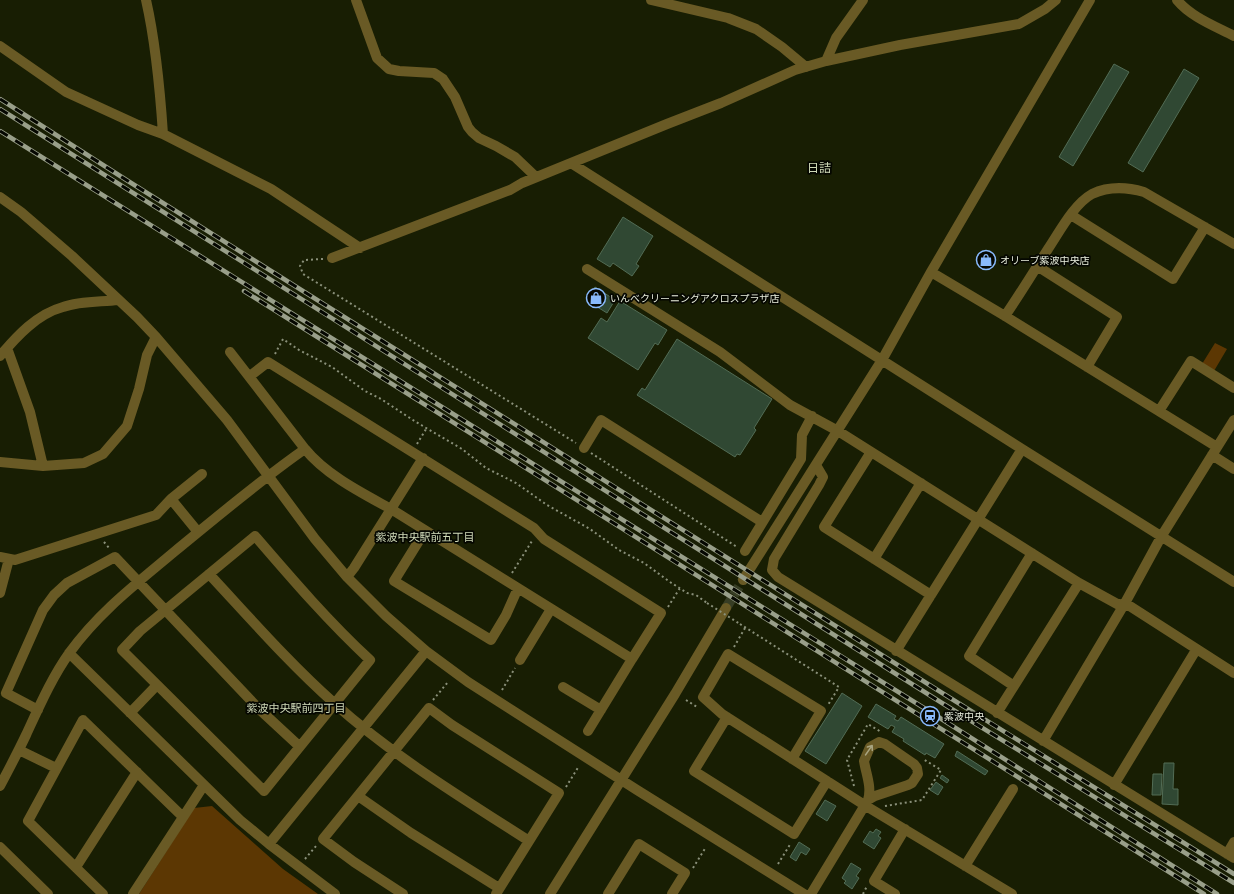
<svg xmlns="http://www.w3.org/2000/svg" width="1234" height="894" viewBox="0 0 1234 894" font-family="Poppins,'Noto Sans JP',sans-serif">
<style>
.green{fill:#5c3703}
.building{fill:#304833;stroke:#526c55}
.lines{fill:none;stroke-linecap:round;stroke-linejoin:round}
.minor-tunnel{stroke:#373d24;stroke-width:10;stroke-dasharray:10 5;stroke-linecap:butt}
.path{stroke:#8a907a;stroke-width:2;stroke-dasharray:2 3;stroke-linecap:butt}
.minor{stroke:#695a25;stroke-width:10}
.rail-casing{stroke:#999f8a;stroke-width:4.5}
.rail{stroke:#050701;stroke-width:3;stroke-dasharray:9;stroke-linecap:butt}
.path-bridge{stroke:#8a907a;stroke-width:2;stroke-dasharray:2 3;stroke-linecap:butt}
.oneway{stroke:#a8a480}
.labels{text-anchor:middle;stroke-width:3.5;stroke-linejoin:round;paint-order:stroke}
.poi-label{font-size:10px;fill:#e8eddc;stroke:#050701;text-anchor:start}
.neighbourhood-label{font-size:11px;fill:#d0dab8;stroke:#050701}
.quarter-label{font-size:12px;fill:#d0dab8;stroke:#050701}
</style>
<rect width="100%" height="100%" fill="#181e03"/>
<path class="green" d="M1215 343 1227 349 1214 371 1202 364Z
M212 806 283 869 318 894H139L194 808Z"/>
<path class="building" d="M1114 64 1129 72 1073 166 1059 157Z
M1184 69 1199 78 1143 172 1128 163Z
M623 217 653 236 636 264 639 266 632 276 613 263 610 267 597 259Z
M595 287 615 300 607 313 586 300Z
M620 301 667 330 658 345 655 343 638 370 588 338 601 318 607 322Z
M677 339 772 399 754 428 756 430 740 455 737 454 735 457 637 395 642 388 645 390Z
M842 693 862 706 826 764 805 751Z
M876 704 896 716 894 719 898 721 901 717 944 744 935 758 926 753 925 755 903 741 904 739 892 732 895 727 891 725 888 729 868 717Z
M957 751 988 771 985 775 955 756Z
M1164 763H1174L1173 789H1178V805L1162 804Z
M1153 774H1162L1161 795H1152Z
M942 775 949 780 947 783 940 778Z
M936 782 943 787 938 795 930 790Z
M825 800 836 806 827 821 816 814Z
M876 829 881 832 878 836 881 838 874 849 863 842 870 831 873 833Z
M799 842 810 849 806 855 801 852 796 861 790 857Z
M851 863 861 869 856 876 859 878 852 889 844 883 846 881 842 878Z"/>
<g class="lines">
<path class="minor-tunnel" d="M726 608 743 580"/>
<path class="path" d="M323 259 304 260 300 266 303 274 576 443
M275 354 283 339 299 350 332 367 365 391 381 399 416 422 462 449 486 468 516 483 547 505 590 529 619 550 644 563 670 582 687 593 696 595 707 603
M417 444 426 429
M591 453 737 547
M104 542 110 549
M512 573 532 541
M668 607 680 588
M740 624 839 687 828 705
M734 647 745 628
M502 690 515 668
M433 700 448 682
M686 700 697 707
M854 786 847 760 868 724 881 732
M566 787 579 766
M885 806 922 800 941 770 923 759
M305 859 316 846
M778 864 791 843
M693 868 706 847
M863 894 867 886"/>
<path class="minor" d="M146 0C156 44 160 89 163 134
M356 0 377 58 389 69 399 71 434 73 443 79 455 97 468 127 472 132 479 138 496 146 515 157 536 177
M651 0 728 18 756 29 782 47 806 67
M1177 0C1191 17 1215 26 1234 36
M0 46 66 92 138 125 163 134 271 189 360 248
M826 61 836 38 863 0
M571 163 1022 449 1234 582
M0 197 21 212 72 256 137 317 156 337 227 420 315 539 347 577 386 616 426 651 468 682 637 790 804 894
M1071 215 1173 279 1205 227
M332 258 510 190 522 183 667 124 721 103 795 70 826 61 900 45 1019 24 1045 9 1056 0
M1037 266 1117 317 1087 367
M587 269 720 352 790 405 838 431 1079 583 1119 605 1125 603 1234 673
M931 272 1005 316 1217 447
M1005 316C1020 294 1034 271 1048 249 1060 231 1074 204 1092 194 1109 186 1127 187 1144 192L1234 244
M7 348 30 412 43 466
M230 352 305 449
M0 356C17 336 37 314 63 307 80 301 100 302 118 300
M1159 411 1191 361 1234 388
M584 448 601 420 762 522
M871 452 824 527 931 595
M1212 455 1234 469
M0 462 43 466 84 463 103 454 127 426 139 389 147 355 156 337
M816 465 823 477 819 485 774 559 772 570 778 577 1234 858
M171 499 202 474
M425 531 394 581 491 640 506 615 518 588
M255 536C292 579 328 621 370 660L264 791 122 650 140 631Z
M745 551 801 459 802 435 812 416
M0 557 15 560 156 515 171 499 198 532
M874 559 921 483
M209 574C250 618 289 663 334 703 393 756 462 798 529 841
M347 577 354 568 423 458
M743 580 882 360 931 272 1090 0
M0 593 9 559
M896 651 1022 449
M69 653 240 820 269 844 335 894
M520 660 551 609
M1014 686 969 656 1032 553
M563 687 601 710
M38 710 6 693 43 610 54 595 67 583 115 557 259 709 299 746
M130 713 157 685
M997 713 1079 583
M727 717 694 771 794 834 827 781
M588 731 632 659
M1043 741 1125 603 1161 537 1234 420
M19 750 56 768
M792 759 821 711 728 654 703 697 722 714 866 806 1012 894
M1114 785 1196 650
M0 786C9 769 18 752 26 735 39 707 52 677 70 652 99 612 136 584 174 552 217 517 259 481 305 449 326 475 362 493 391 509L632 659 661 613 544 539 534 528 268 362 250 376
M358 796 411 833 499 888
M269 844 426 651
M0 847 48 894
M1227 854 1234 842
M965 866 1013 789
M76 867 137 772
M103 894 28 821 83 720 183 817
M133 894 204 785
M403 894 354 862 323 839 429 708 452 725 559 793 496 894
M550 894 675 694 726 608
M608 894 639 844 685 873 672 894
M811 894 868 800C872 787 866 774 864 761L870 747 879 742 885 744 914 764 917 768 918 774 912 783 908 785 875 796 868 800
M895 894 874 881 905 829"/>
<defs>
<path id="rail" d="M0 99 128 181 947 696 1234 874
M0 109 942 703 1234 883
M0 131 932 713 1217 894
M244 291 1204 894"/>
</defs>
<use href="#rail" class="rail-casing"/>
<use href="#rail" class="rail"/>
<path class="path-bridge" d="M707 603 740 624"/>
</g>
<defs><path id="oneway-shaft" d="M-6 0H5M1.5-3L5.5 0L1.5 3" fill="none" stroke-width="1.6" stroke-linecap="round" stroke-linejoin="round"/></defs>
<use class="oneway" href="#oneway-shaft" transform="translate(869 750) rotate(-55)"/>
<defs>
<symbol id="shop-ring" viewBox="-11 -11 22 22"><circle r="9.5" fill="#050701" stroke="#89bafc" stroke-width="1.5"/><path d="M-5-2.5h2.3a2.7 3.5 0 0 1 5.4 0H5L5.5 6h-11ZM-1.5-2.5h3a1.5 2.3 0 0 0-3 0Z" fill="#89bafc"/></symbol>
<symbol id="station-ring" viewBox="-11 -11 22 22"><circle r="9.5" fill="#050701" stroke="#89bafc" stroke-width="1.5"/><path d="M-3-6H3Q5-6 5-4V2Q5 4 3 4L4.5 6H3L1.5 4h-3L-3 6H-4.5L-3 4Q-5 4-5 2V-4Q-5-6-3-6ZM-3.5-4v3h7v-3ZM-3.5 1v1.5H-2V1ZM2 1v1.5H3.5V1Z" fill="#89bafc"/></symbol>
</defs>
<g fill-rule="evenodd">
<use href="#shop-ring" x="975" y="249" width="22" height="22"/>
<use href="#shop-ring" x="585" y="287" width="22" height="22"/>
<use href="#station-ring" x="919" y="705" width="22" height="22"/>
</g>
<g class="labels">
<g class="poi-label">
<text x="1000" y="264">オリーブ紫波中央店</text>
<text x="610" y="302">いんべクリーニングアクロスプラザ店</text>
<text x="944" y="720">紫波中央</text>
</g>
<g class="neighbourhood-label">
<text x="425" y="541">紫波中央駅前五丁目</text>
<text x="296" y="712">紫波中央駅前四丁目</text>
</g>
<g class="quarter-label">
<text x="819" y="172">日詰</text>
</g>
</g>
</svg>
